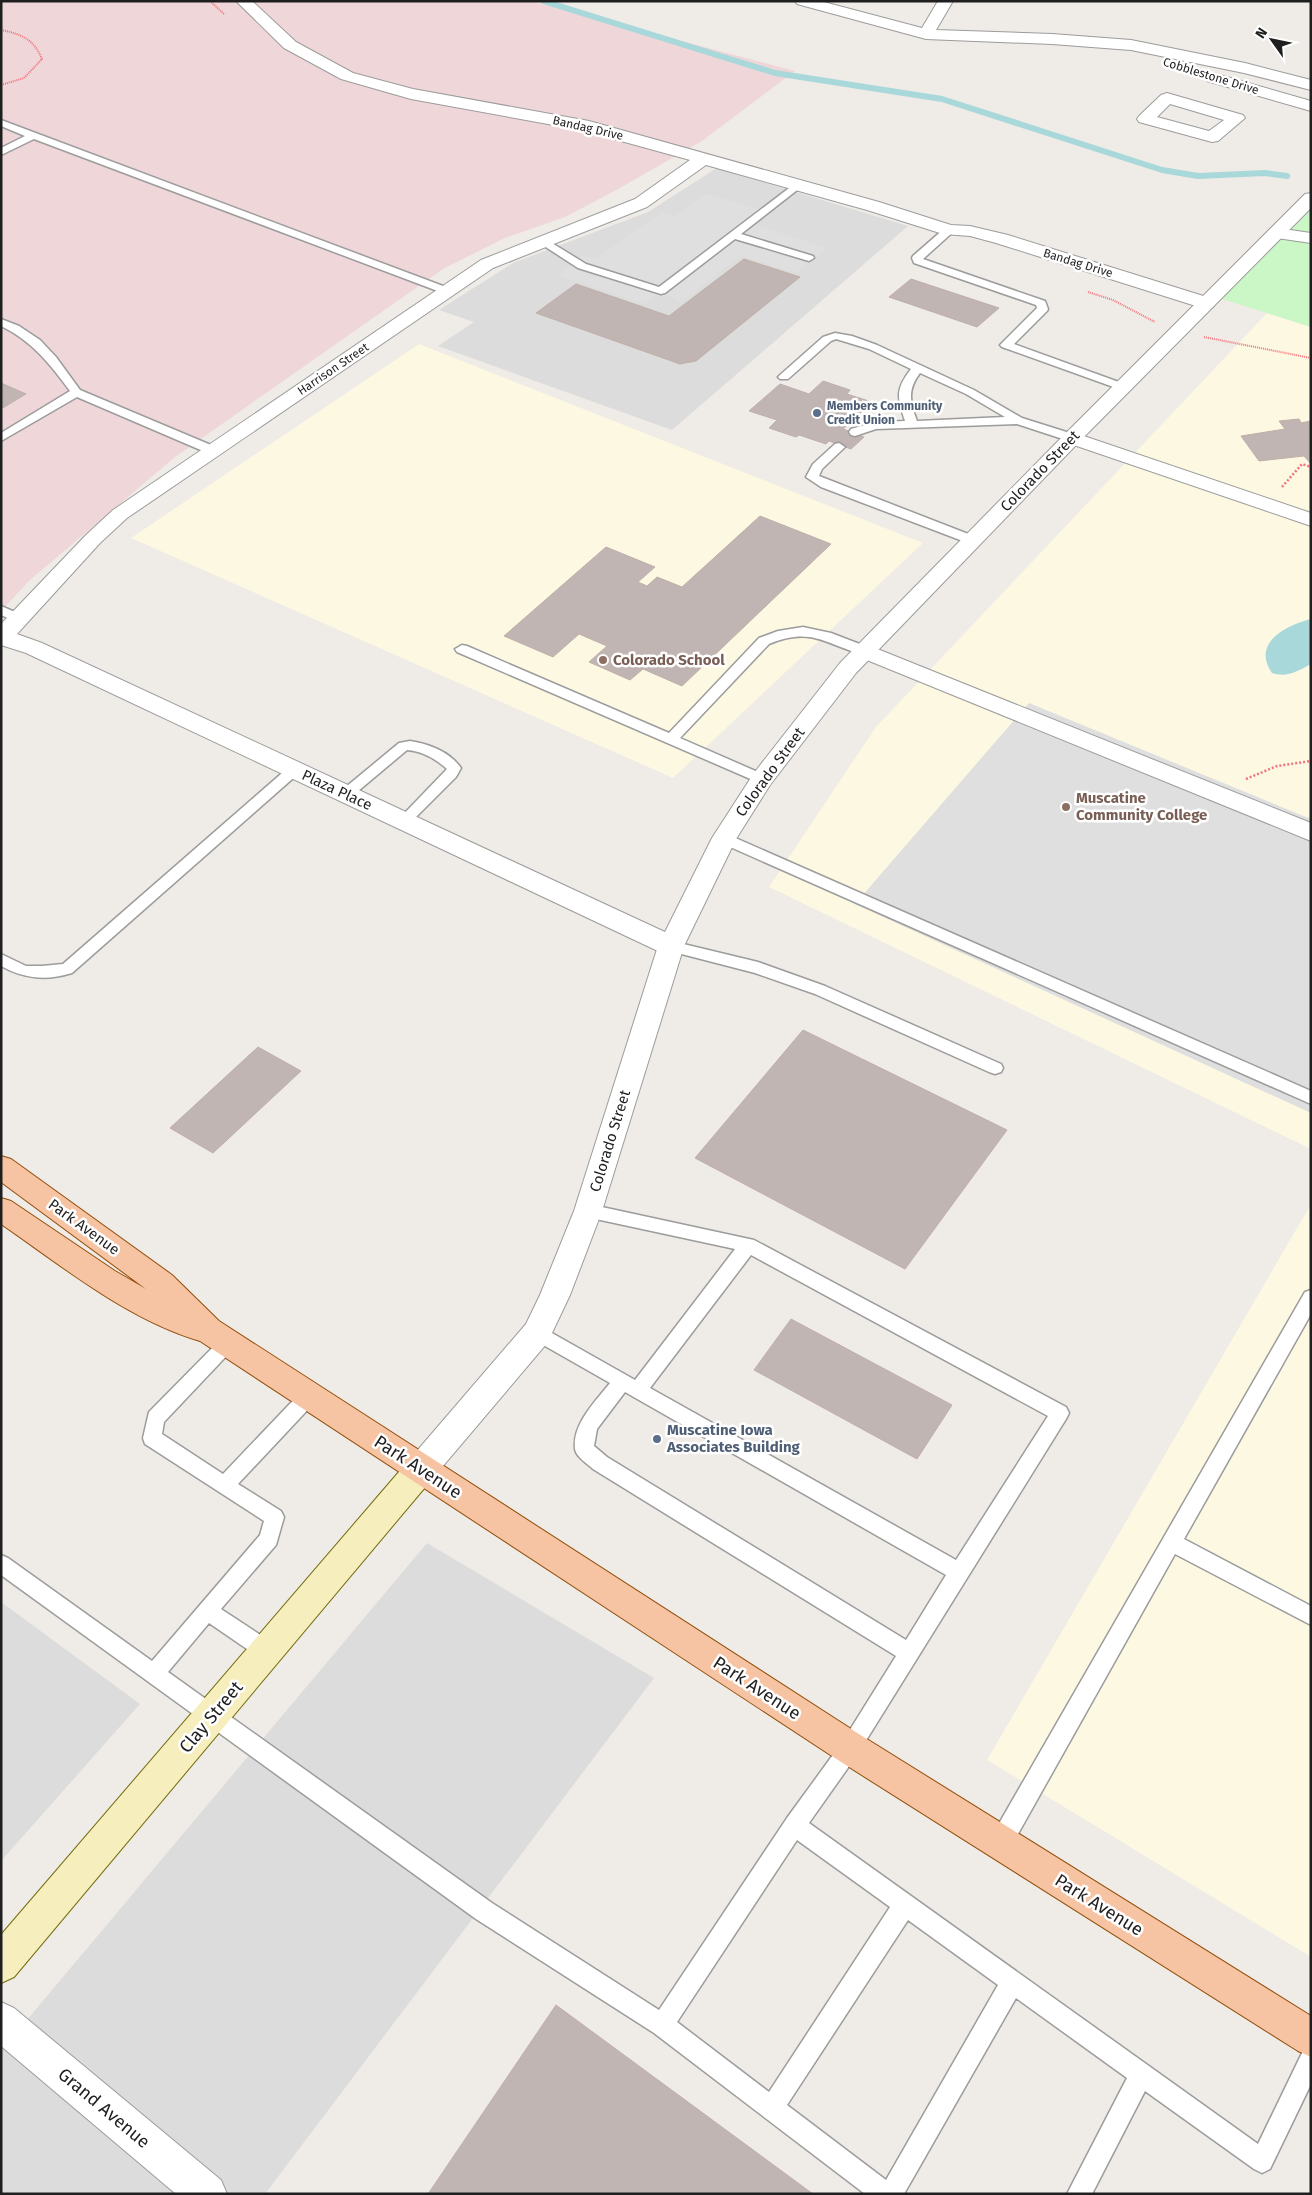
<svg xmlns="http://www.w3.org/2000/svg" width="1312" height="2195" viewBox="0 0 1312 2195" font-family="'Fira Sans',sans-serif">
<style>
.residential{fill:#dddcdc}
.commercial{fill:#efd6d9}
.education{fill:#fdf8e1}
.park{fill:#caf7c5}
.parking{fill:#dfdfdf}
.water{fill:#a9d8db}
.lines{fill:none;stroke-linecap:round;stroke-linejoin:round}
.stream{stroke:#a9d8db;stroke-width:6}
.building{fill:#c0b5b2;stroke:#c0afa9}
.service-casing{stroke:#9c9c9c;stroke-width:3}
.minor-casing{stroke:#9c9c9c;stroke-width:2}
.tertiary-casing{stroke:#9c9c9c;stroke-width:2}
.secondary-casing{stroke:#716b0b;stroke-width:2}
.primary-casing{stroke:#924d08;stroke-width:2}
.path-far1{stroke:#f2747c;stroke-width:2;stroke-dasharray:1 1;stroke-linecap:butt}
.path{stroke:#f2747c;stroke-width:2.5;stroke-dasharray:2 2;stroke-linecap:butt}
.service{fill:#fff;fill-rule:evenodd}
.minor{fill:#fff;fill-rule:evenodd}
.tertiary{fill:#fff;fill-rule:evenodd}
.secondary{fill:#f6efbd;fill-rule:evenodd}
.primary{fill:#f7c4a3;fill-rule:evenodd}
.service-dot{fill:#5c6f8a;stroke:#fff;stroke-width:2}
.education-dot{fill:#8d6e63;stroke:#fff;stroke-width:2}
.labels{text-anchor:middle;stroke-width:5;stroke-linejoin:round;paint-order:stroke}
.far-street-label{font-size:12px;fill:#1f1f1f;stroke:#fff}
.far-service-label{font-size:12px;font-weight:bold;fill:#4e5e75;stroke:#fff;text-anchor:start}
.street-label{font-size:15px;fill:#1f1f1f;stroke:#fff}
.education-label{font-size:15px;font-weight:bold;fill:#785e54;stroke:#fff;text-anchor:start}
.service-label{font-size:15px;font-weight:bold;fill:#4e5e75;stroke:#fff;text-anchor:start}
.near-street-label{font-size:18px;fill:#1f1f1f;stroke:#fff}
</style>
<rect width="100%" height="100%" fill="#efebe6"/>
<path class="residential" d="M717 168 908 226 672 430 438 346 474 322 439 310 513 263 648 212Z
M427 1543 654 1678 265 2194H1V2051Z
M1 1602 140 1704 1 1861Z"/>
<path class="commercial" d="M1 1H530L795 71 702 141 620 188 565 217 505 238 443 269 175 457 30 580 1 611Z"/>
<path class="education" d="M1267 313 1311 327V1149L769 887 876 727Z
M419 344 923 543 673 778 131 538Z
M1311 1204V1957L987 1760Z"/>
<path class="park" d="M1311 200V327L1216 297Z"/>
<path class="parking" d="M706 194 771 212 756 225 828 248 796 273 741 256 682 302 667 296H656L644 304 557 275 585 255 595 259 662 212 675 216Z
M1029 703 1311 819V1113L855 904Z"/>
<path class="water" d="M1311 619V664C1298 671 1287 678 1272 673 1251 643 1286 625 1311 619Z"/>
<g class="lines">
<path class="stream" d="M543 1 775 73 942 99 1162 170 1198 176 1265 173 1287 176"/>
</g>
<path class="building" d="M744 259 800 277 696 361 680 364 536 313 576 284 669 316Z
M911 279 999 308 977 327 889 297Z
M823 381 850 390 847 394 872 402 843 429 864 437 851 449 829 441 826 444 799 435 796 437 769 428 777 420 749 411 780 384 809 394Z
M1 383 26 394 1 409Z
M1299 419 1301 423 1311 421V464L1304 456 1259 461 1241 436 1285 429 1279 421Z
M760 516 831 544 682 686 643 669 630 680 589 662 607 646 579 634 553 657 504 636 606 547 655 567 638 582 647 586 657 577 682 587Z
M803 1030 1007 1130 905 1269 695 1158Z
M258 1047 301 1071 213 1153 170 1128Z
M791 1319 952 1405 917 1459 754 1370Z
M556 2005 813 2194H428Z"/>
<g class="lines">
<defs>
<path id="service" d="M1 120 451 289 452 291 451 293H443L34 139 1 155V148L25 136 1 126Z
M797 182 802 185 801 187 741 234 813 256 814 258 809 261 735 239 665 293 661 294 578 268 538 242 539 240H547L586 264 659 287Z
M949 227 953 228V232L923 259 1045 301 1048 309 1047 311 1014 344 1127 385 1129 387 1127 389H1119L1002 347 1000 345 1037 308 1036 305 914 263 912 258 913 256 945 228Z
M1 319 19 326 40 340 56 357 80 390 218 448 220 451 214 455 210 454 77 397 1 441V433L70 391C50 364 32 341 1 326Z
M835 333 852 336 877 345 974 390 1022 418 1076 435 1078 438 1072 442 1017 424 876 429 855 436 851 435 849 432 851 429 875 422 905 421C897 397 895 390 911 369L869 349 836 339 831 341 788 379H780L778 377 780 375 823 337ZM920 373 966 394 1005 417 917 421C910 402 907 390 920 373Z
M839 443 845 447 822 469 819 476 976 537 978 540 976 543H968L821 487 806 477 813 464 835 444Z
M1 606 24 616 26 619 19 623 1 615Z
M803 627 831 633 870 648 872 651 865 655C825 645 813 626 769 644L680 738 767 776 769 779 767 782 762 784 457 652 455 649 462 645 467 646 669 733 759 638 778 631Z
M410 741C429 744 450 752 461 768L456 777 409 824H399L397 821 447 769C436 759 422 751 407 750L351 797H341L339 794 341 791 399 743Z
M294 765 299 767 301 770 299 773 72 973C46 981 25 979 1 966V954L26 966H42L63 964 289 767Z
M724 833 1311 1091V1104L719 842 717 838 719 834Z
M671 941 758 962 825 986 1001 1064 1003 1068 1001 1072 995 1074 989 1072 815 994 755 973 666 950 663 946 666 942Z
M588 1204 754 1240 1066 1407 1069 1413 1066 1419 857 1755 809 1823 1258 2144 1303 2051 1311 2048V2084L1270 2169 1262 2173 1254 2169 1145 2091 1092 2194H1067L1127 2078 1016 1998 904 2194H865L654 2033 476 1919 1 1575V1555L8 1558 152 1661 260 1535 264 1521 145 1444 143 1438 149 1412 222 1338 228 1335 234 1338 237 1343 234 1348 164 1422 162 1434 223 1474 303 1390 309 1388 315 1390 318 1396 315 1402 238 1484 281 1511 284 1517 276 1545 221 1609 274 1644 277 1651 274 1658 267 1660 260 1658 209 1623 168 1672 492 1903 659 2010 787 1818 843 1741 896 1656 593 1469C588 1464 576 1457 575 1449 572 1424 596 1401 610 1383L531 1338 528 1333 531 1328 537 1326 543 1328 635 1380 735 1249 582 1216 579 1211 582 1206ZM751 1255 1048 1416 956 1560 650 1388ZM625 1392 946 1575 906 1640 607 1457 594 1446 597 1429ZM797 1840 890 1907 769 2092 677 2022ZM908 1920 998 1985 886 2180 787 2105Z
M1311 1290V1314L1184 1539 1311 1606V1625L1175 1554 1009 1850 1001 1853 993 1850 990 1842 993 1834 1305 1292Z"/>
<path id="minor" d="M236 1H252L296 42 353 73 413 89 589 121 879 202 951 225 970 226 1008 235 1213 299 1215 303 1213 307 1206 309 1199 307 996 243 970 236 943 234 867 210 706 165 647 207 493 268 127 518 100 543 17 634 42 643 680 939 684 946 680 953 671 955 662 953 26 653 1 645V624L86 535 113 510 481 260 635 199 690 160 581 130 411 99 341 79 284 48Z
M795 1H820L922 28 938 1H953L936 30 1052 34 1131 40 1245 63 1311 80V90L1244 73 1131 50 1052 44 926 39 797 4Z
M1213 73 1311 101V111L1207 81 1205 78 1207 75Z
M1167 93 1243 115 1245 118 1218 141 1212 142 1139 122 1137 119 1139 116 1161 95ZM1170 104 1224 120 1209 131 1157 117Z
M1276 228 1311 233V243L1270 237 1267 233 1270 229Z
M1072 432 1311 513V526L1065 442 1062 438 1065 434Z
M865 644 1311 823V841L857 656 854 651 857 646Z
M1 2002 14 2008 221 2180 227 2194H176L1 2046Z"/>
<path id="tertiary" d="M1311 193V208L1079 442 856 673 770 785 736 839 684 946 602 1211 570 1295 552 1333 548 1342 432 1479 421 1483 410 1479 405 1469 410 1459 526 1324 540 1295 574 1211 658 946 712 838 754 773 840 663 1065 434 1305 194Z"/>
<path id="secondary" d="M421 1455 432 1459 437 1469 432 1479 14 1977 1 1983V1935L410 1459Z"/>
<path id="primary" d="M1 1156 11 1159 172 1275 219 1321 862 1736 1311 2016V2057L1298 2051 838 1760 200 1341C128 1320 62 1266 1 1224V1198L11 1201 115 1271 146 1289 1 1182Z"/>
</defs>
<use href="#service" class="service-casing"/>
<use href="#minor" class="minor-casing"/>
<use href="#tertiary" class="tertiary-casing"/>
<use href="#secondary" class="secondary-casing"/>
<use href="#primary" class="primary-casing"/>
<path class="path-far1" d="M210 1 224 14
M1 30C21 34 34 39 42 59L24 78 1 85
M1088 292 1113 300 1155 322
M1204 337 1311 358"/>
<path class="path" d="M1282 487 1302 464 1311 467
M1246 779 1277 766 1311 761"/>
<use href="#service" class="service"/>
<use href="#minor" class="minor"/>
<use href="#tertiary" class="tertiary"/>
<use href="#secondary" class="secondary"/>
<use href="#primary" class="primary"/>
</g>
<g class="service-dot">
<circle cx="817" cy="413" r="5"/>
<circle cx="657" cy="1439" r="5"/>
</g>
<g class="education-dot">
<circle cx="603" cy="660" r="5"/>
<circle cx="1066" cy="807" r="5"/>
</g>
<g class="labels">
<g class="far-street-label">
<text transform="translate(1211 76) rotate(17)" y="4">Cobblestone Drive</text>
<text transform="translate(588 128) rotate(13)" y="4">Bandag Drive</text>
<text transform="translate(1078 263) rotate(17)" y="4">Bandag Drive</text>
<text transform="translate(333 369) rotate(-34)" y="4">Harrison Street</text>
</g>
<g class="far-service-label">
<text x="827" y="410">Members Community<tspan x="827" dy="14">Credit Union</tspan></text>
</g>
<g class="street-label">
<text transform="translate(1040 471) rotate(-46)" y="5">Colorado Street</text>
<text transform="translate(770 772) rotate(-54)" y="5">Colorado Street</text>
<text transform="translate(337 790) rotate(25)" y="5">Plaza Place</text>
<text transform="translate(610 1141) rotate(-73)" y="5">Colorado Street</text>
<text transform="translate(84 1227) rotate(36)" y="5">Park Avenue</text>
</g>
<g class="education-label">
<text x="613" y="665">Colorado School</text>
<text x="1076" y="803">Muscatine<tspan x="1076" dy="17">Community College</tspan></text>
</g>
<g class="service-label">
<text x="667" y="1435">Muscatine Iowa<tspan x="667" dy="17">Associates Building</tspan></text>
</g>
<g class="near-street-label">
<text transform="translate(418 1467) rotate(33)" y="6">Park Avenue</text>
<text transform="translate(757 1688) rotate(33)" y="6">Park Avenue</text>
<text transform="translate(211 1717) rotate(-50)" y="6">Clay Street</text>
<text transform="translate(1099 1905) rotate(32)" y="6">Park Avenue</text>
<text transform="translate(104 2108) rotate(40)" y="6">Grand Avenue</text>
</g>
</g>
<rect width="1312" height="2195" fill="none" stroke="#1f1f1f" stroke-width="5"/>
<g transform="translate(1272 40) rotate(303)" stroke="#ffffff" stroke-width="4" paint-order="stroke">
<path d="M0-4L9 19L0 12L-9 19Z" fill="#1f1f1f"/>
<text y="-8" font-size="14" font-weight="bold" text-anchor="middle" fill="#1f1f1f">N</text>
</g>
</svg>
